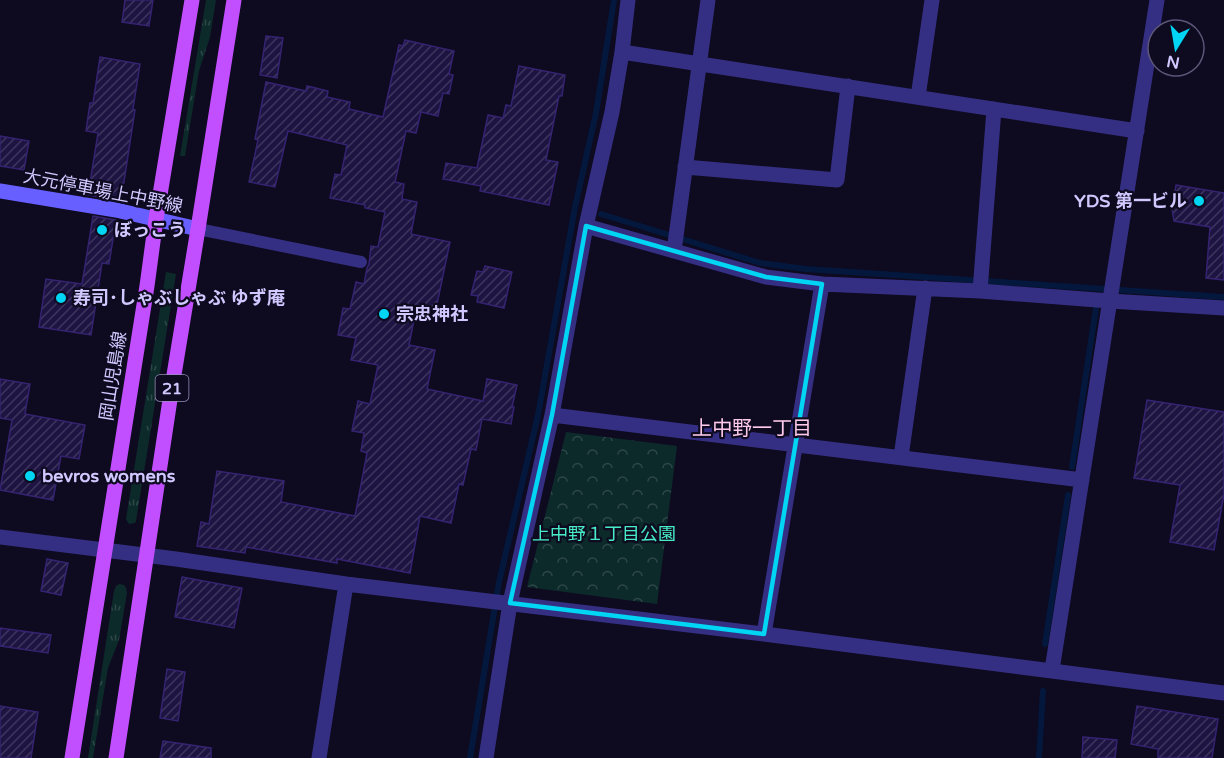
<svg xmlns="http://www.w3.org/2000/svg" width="1224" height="758" viewBox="0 0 1224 758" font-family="'Varela Round','Noto Sans JP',sans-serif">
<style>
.grass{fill:url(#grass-tufts)}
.park{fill:url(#park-crowns)}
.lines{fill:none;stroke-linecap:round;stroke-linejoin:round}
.stream{stroke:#04183e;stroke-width:6}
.building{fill:url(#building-hatch);stroke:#352371;stroke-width:1.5}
.lane{stroke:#352f84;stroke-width:12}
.street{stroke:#352f84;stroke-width:15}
.secondary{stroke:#675fff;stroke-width:15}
.primary{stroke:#c24fff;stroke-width:15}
.marked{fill:none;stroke:#00d5f3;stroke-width:4.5;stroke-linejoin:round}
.poi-dot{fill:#00d5f3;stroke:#0e0a1f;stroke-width:2}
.labels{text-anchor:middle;stroke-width:4.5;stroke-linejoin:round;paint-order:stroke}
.shield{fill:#0e0a1f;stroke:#968fbc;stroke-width:1.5}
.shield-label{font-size:16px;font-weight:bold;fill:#d0c8ff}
.street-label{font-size:18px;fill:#d0c8ff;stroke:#0e0a1f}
.poi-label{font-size:18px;font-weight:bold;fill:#d0c8ff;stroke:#0e0a1f;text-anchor:start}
.park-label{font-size:18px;fill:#47ecc7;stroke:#0e0a1f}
.neighbourhood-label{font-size:20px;fill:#ffcaea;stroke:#0e0a1f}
</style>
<defs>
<pattern id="grass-tufts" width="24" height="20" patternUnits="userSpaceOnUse" patternTransform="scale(1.5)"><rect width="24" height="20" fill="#0c2a29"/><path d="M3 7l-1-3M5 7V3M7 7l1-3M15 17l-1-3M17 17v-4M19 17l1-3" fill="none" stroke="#2e4749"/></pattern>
<pattern id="park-crowns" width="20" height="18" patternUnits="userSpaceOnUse" patternTransform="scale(1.5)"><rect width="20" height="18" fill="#0c2a29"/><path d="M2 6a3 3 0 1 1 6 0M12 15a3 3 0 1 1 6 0" fill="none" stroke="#2e4749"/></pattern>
<pattern id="building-hatch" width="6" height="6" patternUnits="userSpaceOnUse" patternTransform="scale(1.5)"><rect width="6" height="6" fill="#1e1442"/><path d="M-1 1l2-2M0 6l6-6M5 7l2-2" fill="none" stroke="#3e355e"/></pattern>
</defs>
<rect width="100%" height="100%" fill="#0e0a1f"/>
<path class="grass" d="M206 0H216L210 37 199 71 185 156H180Z
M166 272 176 274 136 521 135 523 129 524 126 519Z
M119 584 124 585 126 588 127 593 119 640 108 668 93 758H88L114 591 116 586Z"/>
<path class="park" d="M566 432 677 446 657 604 527 587Z"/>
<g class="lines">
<path class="stream" d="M601 214 760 263 806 269 1224 297
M1072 467 1097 301
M1045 644 1068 495
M470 758 499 582 538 415 575 207 596 113 614 0
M1039 758 1043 691"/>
</g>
<path class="building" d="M125 0H153L149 26 122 22Z
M266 36 283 38 277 78 260 75Z
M405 40 454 51 449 74 453 75 449 94 443 93 438 116 421 112 416 133 406 131 395 182 404 184 402 199 417 202 411 234 450 242 436 309 417 305 409 345 435 350 427 389 483 401 487 379 517 385 512 407H514L511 424 482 419 476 450 471 449 463 485 459 484 451 523 420 516 410 573 337 559V563L246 547 245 553 197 546 201 522 209 524 217 471 284 481 281 502 355 516 367 453 361 451 364 433 352 431 358 401 370 404 378 365 351 360 356 338 338 335 343 308 350 309 356 282 364 284 367 268 369 264 371 246 378 247 385 212 365 208V205L330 198 335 174 341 175 347 145 288 131 275 187 249 182 258 140 255 139 266 82 306 91 307 86 328 91 327 97 350 102 349 109 383 117 399 45 403 46Z
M100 57 140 64 133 109 135 110 121 201 88 195 98 133 86 131 90 103H93Z
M519 66 565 75 562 96H559L546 160 558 162 549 205 480 191 481 186 443 179 446 163 477 168 488 115 503 118 506 105 511 106Z
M0 136 29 141 24 170 0 166Z
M1176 185 1224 193V280L1206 278 1210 227 1174 221 1172 209Z
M93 216 116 220 109 264 102 263 91 335 39 327 46 279 82 284Z
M485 266 512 272 504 308 477 302 478 296 471 295 477 271 483 272Z
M0 379 30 384 25 414 85 425 79 459 61 456 53 500 0 490 12 420 0 418Z
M1147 400 1224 412V494L1214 550 1170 542 1180 485 1134 478Z
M47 559 68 563 61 595 41 591Z
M182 577 242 588 234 628 175 617Z
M0 628 51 635 48 653 0 646Z
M167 669 185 672 178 721 160 718Z
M0 706 38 712 31 758H0Z
M1137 706 1218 719 1212 758H1158V749L1131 744Z
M1083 737 1117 740 1115 758H1082Z
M163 741 211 748V758H160Z"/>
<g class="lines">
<path class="lane" d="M198 229 361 262"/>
<path class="street" d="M622 52 1137 131
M918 97 932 0
M685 167 837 180 848 86
M586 226 766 277 822 284 980 291 1110 301 1224 308
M674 251 708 0
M980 291 994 109
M552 415 1082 480
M901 457 925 288
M0 537 176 559 346 584 764 634 1224 693
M764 634 822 284
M1052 670 1157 0
M319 758 346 584
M486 758 510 603 552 415 586 226 612 112 622 52 628 0"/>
<path class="secondary" d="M0 191 116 210 198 229"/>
<path class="primary" d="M72 758 147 286 156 219 192 0
M116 758 171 393 198 229 234 0"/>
</g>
<path class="marked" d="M586 226 766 277 822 284 764 634 510 603 552 415Z"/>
<g class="poi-dot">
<circle cx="1199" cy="201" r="6"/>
<circle cx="102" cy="230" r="6"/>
<circle cx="61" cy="298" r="6"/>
<circle cx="384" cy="314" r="6"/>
<circle cx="30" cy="476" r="6"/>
</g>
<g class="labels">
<rect class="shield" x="155.5" y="375" width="33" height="26" rx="4.5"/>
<g class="shield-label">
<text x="172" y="394">21</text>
</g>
<g class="street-label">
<text transform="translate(103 191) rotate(11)" y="6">大元停車場上中野線</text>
<text transform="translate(113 376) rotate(-81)" y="6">岡山児島線</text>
</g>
<g class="poi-label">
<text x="1187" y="207" text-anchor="end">YDS 第一ビル</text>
<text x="114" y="236">ぼっこう</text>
<text x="73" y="304">寿司･しゃぶしゃぶ ゆず庵</text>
<text x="396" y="320">宗忠神社</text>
<text x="42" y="482">bevros womens</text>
</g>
<g class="park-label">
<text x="604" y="540">上中野１丁目公園</text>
</g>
<g class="neighbourhood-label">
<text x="752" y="435">上中野一丁目</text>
</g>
</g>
<g transform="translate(1176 48) rotate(191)"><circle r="28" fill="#0e0a1f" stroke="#5c5679" stroke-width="1.5"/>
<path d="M0-4.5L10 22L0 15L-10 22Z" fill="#00d5f3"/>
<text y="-9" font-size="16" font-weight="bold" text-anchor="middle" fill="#d0c8ff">N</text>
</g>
</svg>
